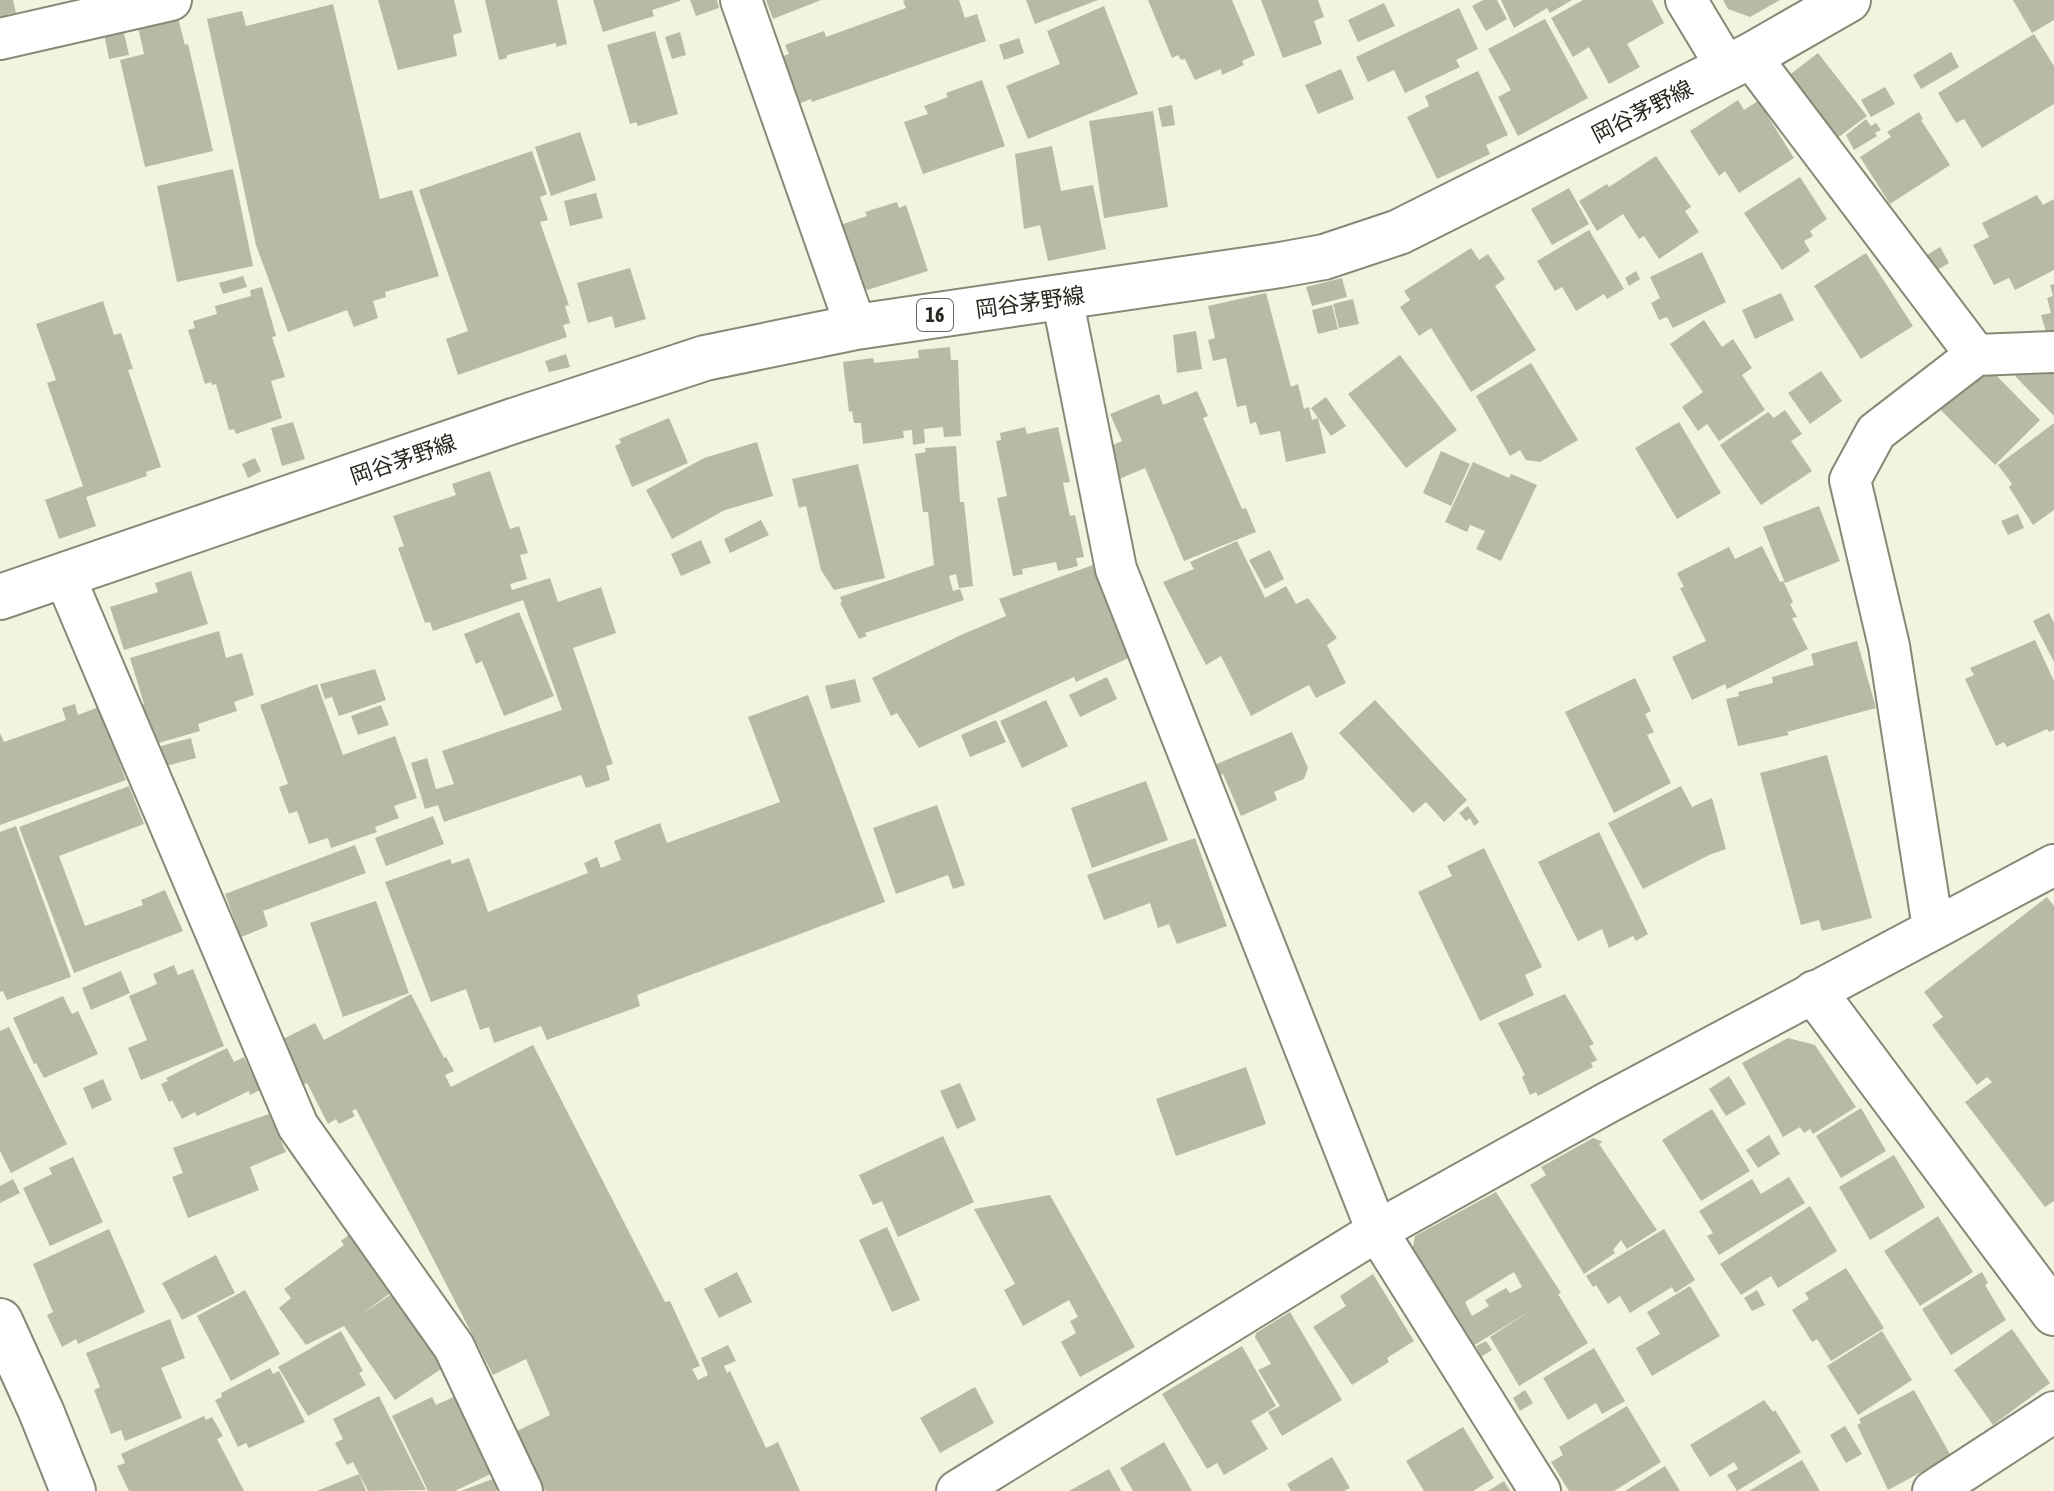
<svg xmlns="http://www.w3.org/2000/svg" width="2054" height="1491" viewBox="0 0 2054 1491" font-family="'Asap Condensed','Noto Sans JP',sans-serif">
<style>
.building{fill:#b8baa5;fill-rule:evenodd}
.lines{fill:none;stroke-linecap:round;stroke-linejoin:round}
.minor-casing{stroke:#878976;stroke-width:44}
.tertiary-casing{stroke:#878976;stroke-width:48}
.primary-casing{stroke:#878976;stroke-width:48}
.minor{stroke:#fff;stroke-width:40}
.tertiary{stroke:#fff;stroke-width:44}
.primary{stroke:#fff;stroke-width:44}
.labels{text-anchor:middle;stroke-width:6;stroke-linejoin:round;paint-order:stroke}
.shield{fill:#fff;stroke:#696964;stroke-width:2}
.shield-label{font-size:20px;font-weight:bold;fill:#292921}
.street-label{font-size:22px;fill:#292921;stroke:#fff}
</style>
<rect width="100%" height="100%" fill="#f2f4df"/>
<path class="building" d="M0 0H13L16 13 8 14 10 21 0 23Z
M378 0H454L462 32 453 35 457 56 398 70Z
M485 0H557L567 44 556 47V43L507 55V58L499 60Z
M593 0H680V1L652 10 654 16 603 32Z
M690 0H717L719 8 696 16Z
M766 0H821L773 19Z
M906 0H959L965 18 977 14 986 41 812 102 811 99 793 106 777 58 789 54 785 45 824 31 826 37 906 8 903 1Z
M1026 0H1098L1035 24Z
M1148 0H1232L1255 55 1242 61 1244 65 1222 75 1221 69 1195 80 1185 59 1181 60 1178 55 1172 58Z
M1261 0H1318L1324 17 1314 21 1322 44 1283 58Z
M1483 0H1497L1507 19 1486 31 1472 6Z
M1501 0H1572L1550 13 1547 8 1514 28Z
M1583 0H1652L1664 23 1627 44 1640 67 1609 84 1589 47 1573 57 1551 18Z
M1723 0H1780L1750 17 1728 9Z
M2013 0H2054V20L2032 33Z
M1384 3 1395 26 1358 42 1348 20Z
M333 4 380 199 412 190 439 276 385 292 386 297 373 301 378 318 354 327 347 310 288 332 256 245 207 19 242 11 246 26Z
M1104 6 1138 94 1028 139 1006 86 1060 64 1047 31Z
M1459 8 1478 49 1456 60 1460 67 1405 93 1394 70 1368 82 1356 57Z
M177 14 185 45 188 44 213 151 145 167 120 60 144 54 137 23Z
M1545 19 1588 98 1518 136 1498 97 1511 90 1488 49Z
M123 29 129 55 109 59 104 33Z
M655 31 678 114 638 126 636 122 630 124 607 45Z
M680 32 686 55 672 59 665 37Z
M2034 34 2054 66V104L1982 148 1964 119 1956 123 1938 93Z
M1019 38 1024 53 1004 60 999 45Z
M1951 52 1959 67 1921 89 1913 75Z
M1818 53 1867 116 1836 139 1788 76Z
M1341 69 1354 99 1318 114 1305 85Z
M1478 71 1508 135 1486 145 1490 154 1437 179 1407 117 1429 106 1425 96Z
M982 80 1005 146 923 174 904 122 928 114 924 106 948 97 946 93Z
M1885 87 1895 104 1871 117 1861 100Z
M1738 100 1744 110 1758 101 1794 158 1739 193 1725 171 1719 176 1690 131Z
M1172 105 1175 125 1162 127 1158 108Z
M1153 111 1168 207 1104 218 1089 121Z
M1919 112 1923 119 1921 120 1950 165 1890 204 1860 157 1891 137 1887 132Z
M1866 119 1871 126 1876 123 1881 130 1875 133 1877 136 1854 150 1846 135Z
M580 132 596 180 551 196 535 147Z
M1052 146 1061 191 1093 185 1106 249 1048 261 1040 225 1024 229 1015 154Z
M532 151 547 194 540 197 548 220 540 222 569 305 565 306 570 323 563 325 567 337 458 375 446 339 468 331 419 190Z
M1656 156 1691 207 1685 211 1699 232 1659 259 1644 236 1639 239 1623 214 1597 231 1579 201 1607 184 1609 187Z
M233 169 253 266 177 282 157 186Z
M1800 177 1827 219 1810 231 1813 236 1804 241 1810 251 1782 270 1744 213Z
M1569 188 1589 224 1552 245 1531 209Z
M596 193 603 218 570 226 564 201Z
M2037 195 2043 205 2054 199V270L2015 290 2009 278 1994 285 1973 245 1989 237 1982 223Z
M897 202 899 208 906 205 928 271 867 290 866 288 860 289 840 225 867 216 865 212Z
M1589 230 1624 289 1607 299 1604 294 1576 311 1562 287 1555 291 1537 261Z
M1940 247 1949 263 1932 273 1922 258Z
M1471 248 1479 260 1488 254 1505 279 1495 286 1536 350 1471 392 1431 328 1419 336 1400 307 1410 300 1404 291Z
M1702 252 1726 302 1673 328 1667 317 1659 320 1651 303 1660 298 1650 277Z
M1866 253 1913 326 1861 359 1814 286Z
M630 268 646 319 615 328 612 316 588 323 577 283Z
M1636 271 1640 279 1629 286 1625 278Z
M243 276 247 287 223 294 219 283Z
M1342 278 1347 297 1312 306 1306 287Z
M2054 284V330L2046 332 2041 315 2051 313 2047 298 2053 296 2050 285Z
M262 287 276 336 272 337 285 377 271 381 282 418 236 434 234 429 229 430 216 384 212 385 211 382 205 384 188 330 195 328 193 321 217 314 215 306 251 296 250 290Z
M1266 293 1291 387 1298 384 1304 409 1309 407 1312 420 1318 418 1326 453 1286 462 1280 431 1260 435 1256 422 1250 424 1246 405 1237 407 1226 358 1213 361 1208 340 1215 338 1208 306Z
M1781 293 1794 320 1755 339 1742 310Z
M1353 299 1359 324 1339 328 1333 304Z
M103 301 114 335 121 333 133 369 128 370 161 467 146 472 147 476 86 497 96 526 59 539 45 500 83 486 47 383 56 380 36 324Z
M1332 305 1338 329 1318 334 1312 310Z
M1704 320 1722 347 1733 339 1752 368 1742 375 1765 410 1719 441 1707 424 1698 431 1682 407 1703 392 1670 344Z
M1196 331 1202 369 1177 373 1173 335Z
M950 347 951 360H958L961 436 944 437 943 427 924 429 925 443 913 445 912 430 903 431 904 438 863 444 861 423H854L852 411 849 412 843 362 873 358 874 363 919 358 918 350Z
M566 354 570 367 549 372 545 361Z
M1400 355 1457 430 1406 468 1348 394Z
M2054 359V416L2015 376 2030 361Z
M1531 363 1578 440 1540 462 1526 460 1520 450 1510 456 1476 396Z
M1976 364 1986 375 1991 370 2040 420 1995 465 1936 405Z
M1821 371 1842 401 1810 424 1788 393Z
M1197 391 1208 416 1203 418 1242 509 1246 508 1256 532 1184 561 1145 468 1117 480 1104 449 1122 441 1110 414 1159 394 1163 405Z
M1326 397 1346 426 1331 436 1311 408Z
M1785 410 1802 434 1791 441 1812 471 1761 505 1720 445 1768 412 1774 418Z
M669 418 688 463 632 487 615 446 621 443 619 439Z
M293 422 305 459 282 466 271 428Z
M1679 422 1721 493 1677 519 1635 448Z
M2054 423V510L2033 525 2009 487 2012 484 1998 465Z
M1025 427 1027 434 1058 427 1070 482 1063 483 1070 516 1075 515 1084 557 1076 558 1078 566 1058 571 1056 562 1022 569 1023 574 1013 576 997 498 1007 496 996 441 1001 440 1000 433Z
M757 442 773 496 725 510 672 539 646 490 704 458Z
M956 446 960 502H964L973 586 959 588 956 574 949 576 953 591 960 589 964 600 865 633 867 636 859 639 840 603 842 602 840 597 934 565 928 512H923L915 454 926 452 925 448Z
M1441 451 1470 464 1451 506 1423 493Z
M255 458 261 471 248 478 242 464Z
M1473 462 1509 478 1511 474 1537 485 1501 561 1476 549 1485 531 1470 525 1467 532 1445 522Z
M858 464 885 578 834 590 821 570 806 506 799 508 792 479Z
M490 471 510 529 519 526 528 553 520 555 527 579 510 584 512 590 550 578 558 602 601 587 616 633 573 648 613 764 606 766 610 780 586 788 581 775 444 822 438 805 425 809 411 763 427 758 436 789 454 784 442 751 562 710 523 600 433 631 430 622 425 623 398 548 404 546 393 516 456 495 452 484Z
M1819 506 1840 561 1785 583 1763 527Z
M2018 514 2024 528 2008 535 2001 521Z
M761 520 769 535 730 553 724 539Z
M701 540 711 563 681 576 671 554Z
M1237 541 1265 598 1286 586 1296 604 1308 598 1337 638 1327 645 1346 683 1316 698 1309 685 1251 716 1221 656 1206 665 1163 582 1194 569 1190 562Z
M1762 546 1780 582 1783 581 1793 602 1790 604 1797 617 1792 618 1808 649 1727 689 1725 684 1692 700 1672 657 1706 641 1680 588 1684 587 1677 573 1729 547 1735 559Z
M1270 550 1284 579 1265 589 1249 560Z
M1093 565 1135 655 1076 682 1074 677 919 748 897 713 891 716 872 678 961 635 1006 616 999 599Z
M191 571 208 624 124 650 110 607 158 592 155 583Z
M519 612 554 696 504 716 482 661 476 664 464 634Z
M2049 613 2054 623V662L2033 621Z
M219 631 226 658 242 653 254 695 234 702 237 711 198 724 200 731 155 744 138 706 144 704 130 658Z
M2035 640 2054 681V730L2049 732 2047 729 2007 747 2004 742 1996 746 1965 679 1974 675 1970 668Z
M1857 641 1876 708 1787 732 1789 735 1738 746 1726 699 1739 696 1738 692 1773 683 1772 677 1814 665 1811 654Z
M375 669 386 700 339 716 332 697 325 699 320 684Z
M1107 677 1117 699 1080 717 1069 695Z
M1635 678 1651 711 1645 714 1654 732 1647 735 1671 783 1614 813 1565 712Z
M855 679 861 702 831 709 825 686Z
M317 684 343 755 395 736 417 798 394 806 399 818 375 827 377 832 331 848 328 838 309 844 297 811 289 814 279 787 288 784 260 705Z
M808 695 885 902 637 995 640 1006 547 1040 541 1026 494 1043 489 1027 480 1030 466 989 431 1002 385 882 450 859 452 864 469 858 488 912 588 873 584 863 597 857 601 868 621 860 614 841 660 823 667 843 780 802 748 717Z
M1046 700 1068 746 1022 768 1000 721Z
M1375 700 1467 800 1444 822 1426 802 1413 813 1339 733Z
M75 704 78 715 99 707 126 780 0 825V733L4 742 66 720 62 708Z
M381 705 389 725 358 735 351 716Z
M996 720 1006 742 970 757 961 735Z
M1292 732 1308 768 1304 779 1274 792 1277 800 1241 816 1223 774 1216 777 1212 766Z
M191 738 196 758 162 767 157 747Z
M1827 755 1872 918 1822 931 1819 920 1801 925 1760 773Z
M1146 781 1168 840 1092 868 1071 808Z
M129 786 144 824 59 856 85 926 143 905 141 900 165 890 183 931 74 973 19 827Z
M1681 786 1692 807 1712 798 1726 849 1709 855 1643 889 1608 823Z
M937 805 965 885 953 889 948 875 896 894 873 828Z
M1468 806 1479 822 1474 826 1470 818 1466 821 1459 813Z
M433 816 444 844 386 866 375 838Z
M16 826 71 977 7 1000 3 991 0 992V832Z
M1599 832 1648 934 1636 941 1633 936 1609 948 1602 929 1578 941 1538 862Z
M1195 838 1227 926 1177 944 1169 924 1158 928 1150 903 1104 920 1087 875Z
M355 845 366 873 263 911 268 926 241 937 225 894Z
M1484 848 1542 967 1525 975 1534 995 1480 1021 1418 892 1452 876 1447 866Z
M2047 897 2054 906V1201L2045 1207 1965 1102 1992 1082 1987 1077 1977 1085 1932 1025 1943 1017 1924 992Z
M376 901 409 993 343 1017 310 923Z
M174 965 178 975 193 969 224 1046 141 1080 128 1048 147 1040 129 996 157 984 153 974Z
M121 971 130 993 91 1010 82 988Z
M411 994 444 1058 446 1057 454 1071 445 1075 451 1087 533 1045 665 1302 670 1301 700 1366 692 1369 698 1380 708 1375 701 1358 728 1345 736 1361 724 1366 727 1373 730 1371 766 1448 778 1442 800 1491H545L517 1431 550 1415 526 1359 493 1375 356 1109 352 1111 355 1116 339 1124 336 1119 328 1124 307 1083 300 1087 277 1042 315 1023 324 1040Z
M1565 994 1594 1044 1589 1046 1597 1060 1591 1063 1593 1067 1538 1096 1536 1092 1530 1095 1522 1077 1525 1075 1498 1023Z
M63 996 72 1014 78 1011 98 1054 44 1078 36 1063 34 1064 13 1018Z
M9 1027 67 1144 11 1173 0 1151V1031Z
M1788 1038 1815 1045 1856 1107 1813 1134 1810 1129 1804 1133 1800 1127 1783 1137 1742 1063Z
M227 1048 234 1062 244 1057 260 1090 250 1095 249 1091 197 1116 195 1112 182 1119 172 1100 169 1102 161 1084 168 1081 166 1078Z
M1246 1067 1266 1124 1176 1156 1156 1099Z
M1729 1076 1746 1104 1726 1116 1709 1089Z
M103 1079 112 1100 92 1109 83 1088Z
M960 1083 976 1120 957 1129 940 1091Z
M1861 1108 1886 1151 1841 1178 1816 1136Z
M1712 1109 1750 1171 1701 1201 1662 1140Z
M269 1114 286 1152 250 1167 259 1190 188 1218 172 1177 183 1173 173 1148Z
M1769 1135 1780 1154 1758 1168 1746 1150Z
M943 1136 974 1202 898 1237 882 1201 873 1205 859 1175Z
M1593 1138 1603 1142 1599 1144 1657 1230 1627 1249 1621 1240 1613 1250 1615 1253 1584 1274 1530 1185 1546 1175 1541 1167Z
M1894 1155 1925 1207 1870 1240 1839 1187Z
M73 1157 103 1222 50 1246 23 1188 52 1174 49 1168Z
M1789 1177 1805 1203 1719 1255 1707 1236 1713 1233 1699 1211 1752 1179 1761 1194Z
M13 1179 20 1193 0 1203V1186Z
M1496 1192 1561 1293 1558 1294 1588 1343 1519 1386 1490 1337 1533 1309 1473 1346 1412 1251 1415 1236ZM1514 1272 1522 1287 1510 1293 1506 1288 1485 1300 1489 1306 1472 1316 1465 1302Z
M1050 1195 1135 1347 1080 1377 1061 1342 1076 1333 1070 1321 1078 1317 1069 1300 1023 1326 1004 1290 1015 1284 974 1209Z
M1810 1206 1837 1251 1778 1288 1771 1276 1741 1295 1720 1264Z
M1938 1216 1973 1272 1920 1306 1884 1251Z
M887 1227 920 1300 892 1312 859 1240Z
M109 1229 145 1312 78 1344 76 1339 62 1347 47 1315 53 1312 33 1264Z
M1664 1229 1695 1280 1675 1293 1672 1287 1630 1313 1620 1296 1608 1304 1596 1285 1593 1287 1586 1276Z
M351 1233 393 1291 361 1315 396 1291 447 1365 395 1400 344 1326 306 1345 279 1308 291 1298 284 1289 344 1245 341 1241Z
M216 1255 235 1293 182 1320 162 1283Z
M1846 1268 1884 1328 1831 1361 1817 1339 1812 1342 1792 1310 1809 1299 1805 1293Z
M737 1272 752 1302 719 1318 704 1289Z
M1982 1272 1988 1283 1985 1285 2006 1320 1951 1355 1922 1309Z
M1373 1274 1414 1341 1387 1358 1389 1362 1352 1385 1313 1327 1346 1306 1340 1296Z
M1690 1286 1720 1336 1652 1376 1636 1348 1660 1334 1647 1312Z
M245 1290 280 1354 231 1381 197 1316Z
M1757 1290 1765 1305 1752 1311 1744 1298Z
M1290 1312 1342 1400 1282 1436 1268 1412 1280 1406 1258 1370 1271 1364 1255 1337 1256 1333Z
M170 1319 185 1358 161 1368 182 1418 125 1441 121 1430 111 1434 94 1390 100 1387 86 1353Z
M2012 1329 2050 1383 1993 1425 1954 1370Z
M341 1331 363 1371 359 1373 366 1385 308 1416 278 1367Z
M1882 1331 1912 1380 1858 1415 1827 1366Z
M1486 1341 1492 1350 1481 1357 1476 1346Z
M1242 1346 1276 1406 1251 1421 1268 1449 1224 1475 1217 1463 1207 1469 1162 1394Z
M1594 1348 1625 1401 1602 1414 1596 1403 1568 1420 1543 1378Z
M270 1368 273 1374 279 1371 305 1422 249 1448 246 1443 238 1447 215 1400 222 1397 221 1393Z
M975 1387 994 1423 940 1453 920 1418Z
M1525 1390 1533 1403 1520 1411 1513 1398Z
M1914 1390 1951 1456 1888 1490 1857 1425 1861 1423 1859 1419Z
M460 1394 497 1471 455 1491H428L392 1416 432 1397 436 1405Z
M379 1396 426 1490 368 1491 353 1462 347 1465 335 1443 343 1439 333 1419Z
M1764 1400 1773 1412 1775 1410 1801 1452 1737 1491 1727 1475 1738 1469 1734 1462 1710 1477 1690 1445Z
M1627 1406 1661 1462 1614 1491H1569L1551 1462 1563 1455 1559 1447Z
M204 1416 206 1420 212 1417 223 1436 217 1439 244 1491H129L117 1466 125 1463 121 1454Z
M1845 1426 1862 1454 1846 1463 1830 1435Z
M1463 1427 1494 1478 1473 1491H1424L1406 1461Z
M1164 1442 1192 1491H1133L1120 1468Z
M1332 1457 1350 1488 1344 1491H1291L1287 1484Z
M1802 1460 1820 1491H1749Z
M1665 1466 1680 1491H1625Z
M1109 1469 1121 1491H1069Z
M359 1474 366 1491H317Z
M495 1478 500 1489 495 1491H461Z
M1504 1481 1510 1491H1488Z"/>
<g class="lines">
<defs>
<path id="minor" d="M741 0 856 327
M1686 0 1727 68
M0 39 171 0
M1750 56 1976 355
M1062 297 1116 569 1377 1231 1540 1491
M64 575 298 1126 454 1347 522 1491
M1933 928 1889 646 1850 480 1876 432 1976 355 2054 352
M957 1491 1377 1231 1605 1104 2054 865
M1933 1491 2054 1412"/>
<path id="tertiary" d="M1815 993 2054 1313
M0 1321 41 1411 73 1491"/>
<path id="primary" d="M0 597 513 421 705 358 856 327 1280 265 1324 257 1399 232 1750 56 1848 0"/>
</defs>
<use href="#minor" class="minor-casing"/>
<use href="#tertiary" class="tertiary-casing"/>
<use href="#primary" class="primary-casing"/>
<use href="#minor" class="minor"/>
<use href="#tertiary" class="tertiary"/>
<use href="#primary" class="primary"/>
</g>
<g class="labels">
<rect class="shield" x="917" y="299" width="36" height="32" rx="6"/>
<g class="shield-label">
<text x="935" y="322">16</text>
</g>
<g class="street-label">
<text transform="translate(1642 111) rotate(-27)" y="8">岡谷茅野線</text>
<text transform="translate(1030 302) rotate(-8)" y="8">岡谷茅野線</text>
<text transform="translate(403 459) rotate(-19)" y="8">岡谷茅野線</text>
</g>
</g>
</svg>
